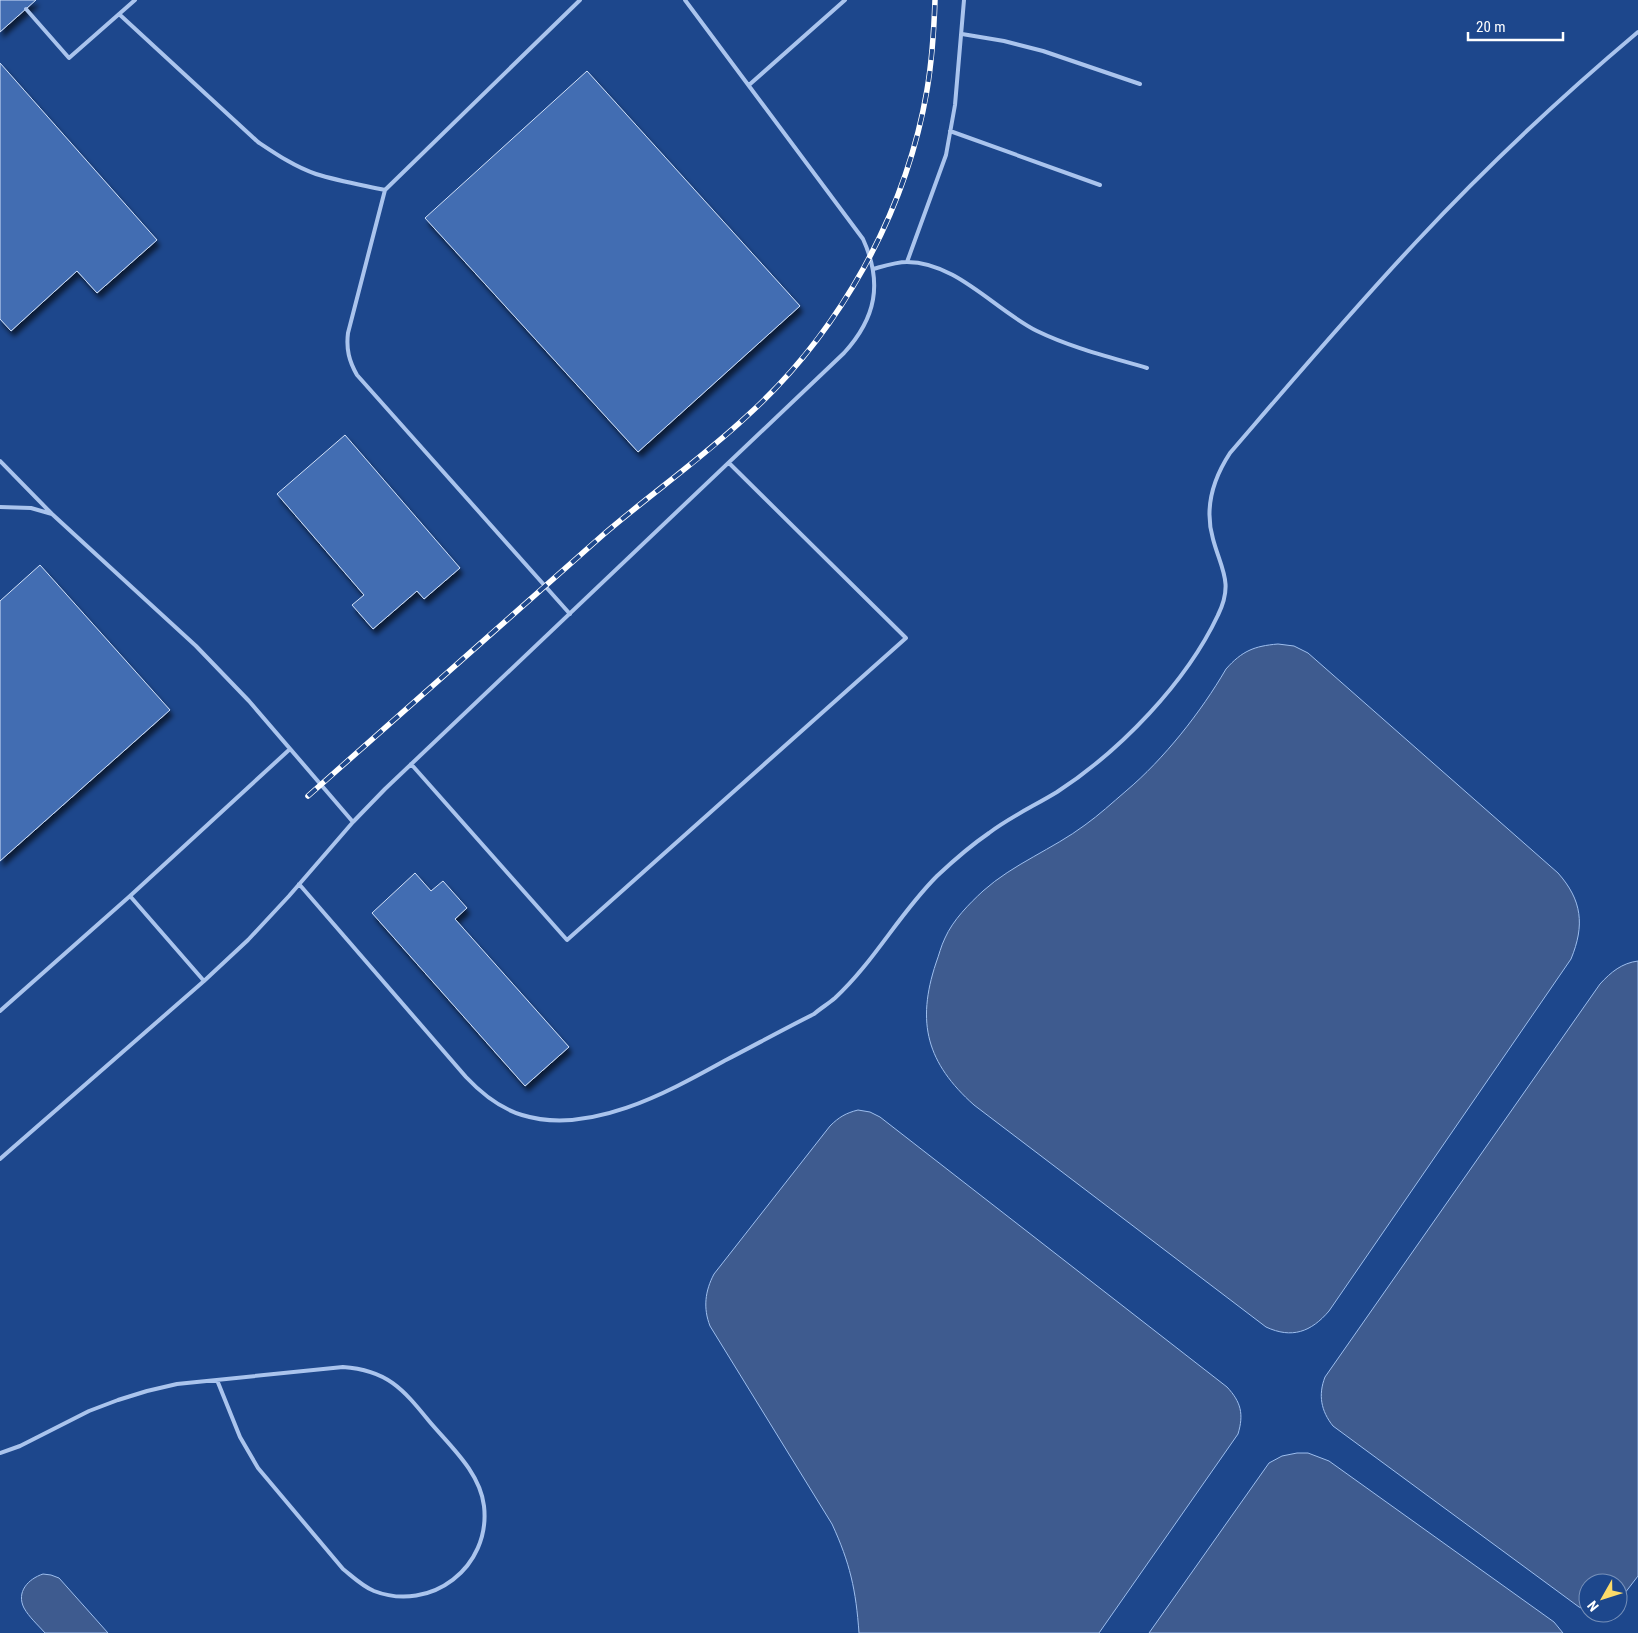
<svg xmlns="http://www.w3.org/2000/svg" width="1638" height="1633" viewBox="0 0 1638 1633" font-family="'Roboto Condensed',sans-serif">
<style>
.water{fill:#3e5b8f;stroke:#9dbeee}
.building{fill:#426db2;stroke:#d0e0f9;filter:url(#shadow)}
.lines{fill:none;stroke-linecap:round;stroke-linejoin:round}
.lane{stroke:#aac4ed;stroke-width:4}
.rail-casing{stroke:#fff;stroke-width:5.5}
.rail{stroke:#1d478c;stroke-width:4;stroke-dasharray:11;stroke-linecap:butt}
</style>
<defs>
<filter id="shadow"><feDropShadow dx="3" dy="5.5" stdDeviation="2.5" flood-color="#0009"/></filter>
</defs>
<rect width="100%" height="100%" fill="#1d478c"/>
<path class="water" d="M1278 644 1294 646 1308 653 1558 873C1582 900 1585 925 1571 959L1329 1311C1311 1332 1292 1339 1266 1327L974 1105C927 1063 916 1023 936 963 939 955 941 946 945 938 953 920 969 904 983 891 1013 864 1053 849 1085 825 1099 815 1112 803 1126 791 1164 759 1201 712 1226 669 1242 651 1254 646 1278 644Z
M1638 961V1576L1618 1602V1583H1588V1611L1579 1607 1333 1426C1321 1411 1318 1395 1325 1377L1600 984C1611 972 1622 963 1638 961Z
M858 1110 870 1112 880 1117 1227 1387C1241 1402 1244 1414 1238 1434L1099 1633H859C856 1590 850 1563 832 1524L710 1326C703 1308 705 1291 714 1274L830 1126C839 1117 846 1113 858 1110Z
M1297 1453H1308L1329 1461 1554 1622 1563 1633H1149L1269 1463 1282 1456Z
M43 1574 51 1575 59 1578 108 1633H45C38 1625 29 1617 24 1608 16 1592 28 1579 43 1574Z"/>
<path class="building" d="M0 0H36L0 32Z
M0 63 157 240 97 293 77 271 11 331 0 319Z
M587 71 800 306 638 452 425 218Z
M345 435 460 568 424 599 417 591 373 629 352 605 364 595 277 494Z
M40 565 170 710 0 861V601Z
M415 873 431 891 443 881 467 908 455 919 569 1047 525 1086 372 913Z"/>
<g class="lines">
<path class="lane" d="M26 9 69 58 135 0
M119 14 258 142C276 154 295 167 316 174 338 181 362 185 385 190
M962 34 1004 41 1043 51 1140 84
M749 85 845 0
M950 131 1100 185
M907 262 946 155 955 105 964 0
M873 269C884 266 896 262 907 262 956 262 995 310 1037 331 1072 348 1110 357 1147 368
M0 461 52 514 196 646 249 701 353 822
M0 507 31 508 52 514
M570 614 357 375C349 361 346 349 348 333L385 190 580 0
M411 764 567 940 906 638 729 463
M299 884 466 1077C482 1094 499 1108 522 1115 590 1136 668 1092 726 1060 755 1045 784 1029 814 1014 821 1008 828 1004 835 998 874 962 899 914 937 876 953 861 970 846 989 833 1010 817 1034 806 1057 792 1120 751 1186 683 1218 615 1234 583 1221 569 1213 539 1204 508 1213 479 1230 453 1292 381 1353 309 1418 240 1487 166 1561 97 1638 32
M204 981 130 896 290 749
M0 1011 130 896
M0 1159 204 981 248 940 289 896 353 822 385 789 844 353C876 318 883 283 863 239L685 0
M0 1453 20 1446 89 1411 118 1400 147 1391 177 1384 343 1367C387 1370 403 1389 429 1421 450 1446 480 1472 484 1506 491 1567 431 1613 374 1591 362 1586 353 1577 343 1569L258 1468 240 1437 217 1380"/>
<defs>
<path id="rail" d="M308 796 604 534C651 494 702 458 747 416 839 333 906 213 927 90 932 60 934 30 935 0"/>
</defs>
<use href="#rail" class="rail-casing"/>
<use href="#rail" class="rail"/>
</g>
<g transform="translate(1603 1598) rotate(231)"><circle r="24" fill="#1d478c" stroke="#7791ba"/>
<path d="M0-4L9 19L0 12L-9 19Z" fill="#fcdb69"/>
<text y="-8" font-size="14" font-weight="bold" text-anchor="middle" fill="#ffffff">N</text>
</g>
<path d="M1468 32v8h95v-8" fill="none" stroke="#ffffff" stroke-width="2.5"/>
<text x="1476" y="32" font-size="15" fill="#ffffff" stroke="#1d478c" stroke-width="4" paint-order="stroke">20 m</text>
</svg>
